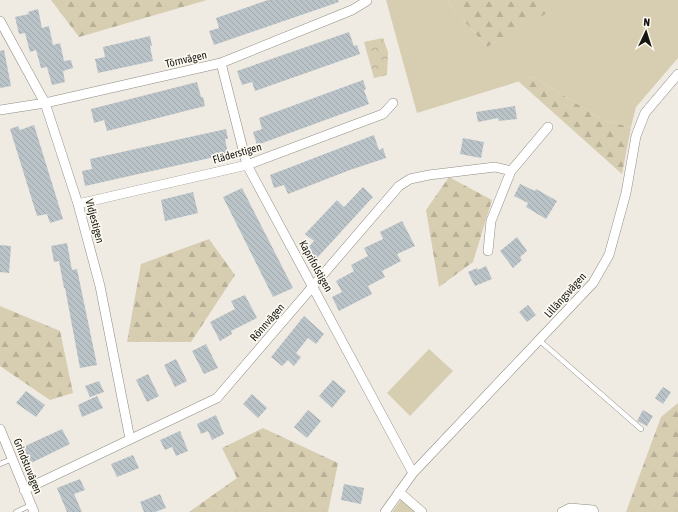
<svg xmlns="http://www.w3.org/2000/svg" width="678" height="512" viewBox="0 0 678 512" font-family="'Asap Condensed',sans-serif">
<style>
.grass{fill:#d7cdb1}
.forest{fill:url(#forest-firs)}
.park{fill:url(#park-crowns)}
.building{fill:url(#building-back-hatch)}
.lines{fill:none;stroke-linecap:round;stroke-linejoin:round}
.lane-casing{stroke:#8f8c84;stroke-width:5.5}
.street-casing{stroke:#8f8c84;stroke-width:10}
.lane{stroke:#fff;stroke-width:4.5}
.street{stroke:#fff;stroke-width:9}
.labels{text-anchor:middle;stroke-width:3.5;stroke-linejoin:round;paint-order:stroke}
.street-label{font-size:11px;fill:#161512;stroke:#fcf9f0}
</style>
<defs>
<pattern id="forest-firs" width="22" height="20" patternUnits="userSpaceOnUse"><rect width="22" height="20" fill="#d7cdb1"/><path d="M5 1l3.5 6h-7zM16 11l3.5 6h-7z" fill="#b8af97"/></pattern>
<pattern id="park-crowns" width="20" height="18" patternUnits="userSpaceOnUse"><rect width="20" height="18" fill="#d7cdb1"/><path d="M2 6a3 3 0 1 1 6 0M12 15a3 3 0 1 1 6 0" fill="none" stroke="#b8af97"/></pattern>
<pattern id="building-back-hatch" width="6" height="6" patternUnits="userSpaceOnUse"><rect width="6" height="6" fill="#bac3c8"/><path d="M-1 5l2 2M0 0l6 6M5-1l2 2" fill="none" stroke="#9fa7ab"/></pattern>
</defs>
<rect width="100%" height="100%" fill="#efebe3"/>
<path class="grass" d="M386 0H446L487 47 548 12V0H678V58L636 107 631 127 605 121 533 77 417 113Z
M429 349 453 371 410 416 387 393Z
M401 500 415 512H392Z"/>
<path class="forest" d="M51 0H207L79 37Z
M446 0H548L549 12 487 47Z
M533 77 605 121 631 127 622 174 518 81Z
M449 177 492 200 473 262 439 287 426 210Z
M209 239 235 275 191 342H127L141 264Z
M0 306 60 331 73 393 50 400 0 366Z
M678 403V512H626L661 417Z
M263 428 338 463 328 512H189L237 478 222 448Z"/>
<path class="park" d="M383 38 388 52 387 75 374 78 364 42Z"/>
<path class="building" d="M268 0H338L339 2 214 45 209 31 219 28 216 18Z
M38 9 42 28 49 26 53 45 60 43 64 61 71 60 73 68 63 71 65 82 52 85 47 67 41 68 36 50 30 52 25 33 19 34 15 17 29 14 28 12Z
M349 32 354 46 357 45 360 54 255 91 252 82 242 85 237 71Z
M150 36 152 46H150L153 61 98 73 95 59 105 57 103 47Z
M4 50 11 86 0 88V51Z
M363 80 366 89 364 90 369 104 257 145 253 132 262 129 259 118Z
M197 82 201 97H203L205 106 107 131 104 120 94 123 91 109Z
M515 106 517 119 499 121 498 118 478 122 476 112Z
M34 125 63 219 50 223 47 214 37 216 10 129 18 126 20 130Z
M226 129 228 139H225L228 154 85 186 82 171 92 169 90 159Z
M374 135 379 150 383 148 386 158 350 170 288 194 284 185 274 188 270 175Z
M463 138 484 142 481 158 460 154Z
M520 184 535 191 536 189 557 201 546 219 526 207 528 203 514 196Z
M363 187 373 197 317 258 307 249 314 241 305 234 337 200 344 207Z
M242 188 293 288 273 297 223 197Z
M193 192 198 213 165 221 161 200Z
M402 221 415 246 397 254 401 261 382 271 385 277 368 286 372 294 339 311 332 297 342 292 336 281 354 271 351 265 368 256 364 248 383 239 380 232Z
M517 237 527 251 520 257 522 260 513 268 500 251Z
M67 243 72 270 77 269 97 365 80 368 65 288H64L59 261 54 262 51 246Z
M0 245 11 246 9 273 0 272Z
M486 266 492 279 475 286 468 272 477 268 478 270Z
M245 295 257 318 231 331 232 334 220 341 210 322 235 309 231 301Z
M528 305 536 315 527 322 519 312Z
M304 316 324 334 316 344 308 338 296 353 301 357 294 366 288 360 282 366 271 357Z
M206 344 218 368 204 374 192 351Z
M176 359 187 381 175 387 164 365Z
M148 374 159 396 147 402 136 380Z
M333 380 346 391 332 408 319 396Z
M99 381 104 392 90 397 85 386Z
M663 387 671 392 663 404 655 398Z
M26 391 45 405 36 417 16 403Z
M252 394 267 408 258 418 243 404Z
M97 396 103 408 82 417 78 405Z
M308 410 321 421 307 438 294 427Z
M643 410 653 416 647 426 637 421Z
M216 415 224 434 212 440 208 431 201 434 197 424Z
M62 429 70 444 31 463 23 447Z
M180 431 188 451 176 456 172 447 165 450 160 440Z
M133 455 139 468 117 477 111 464Z
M80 479 85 490 74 494 82 512H67L57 488Z
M344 484 364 488 361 504 341 500Z
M160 494 166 508 155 512H144L140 502Z"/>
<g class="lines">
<defs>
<path id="lane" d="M539 340 641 429
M0 464 12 459
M16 512 31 505"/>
<path id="street" d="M0 21 45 103 78 204 100 286 130 439
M221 63 247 165 413 473
M0 110 45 103 221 63 352 10 367 1
M78 204 247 165 383 114 393 103
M488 251 491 221 511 171
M0 429 34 512
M24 490 217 398 399 186 410 179 429 175 495 167 511 171 548 127
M399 492 422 512
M385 512 413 473 593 283 609 255 626 193 636 136 645 113 678 74
M562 512 570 508 593 510 594 512"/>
</defs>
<use href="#lane" class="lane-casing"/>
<use href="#street" class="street-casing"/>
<use href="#lane" class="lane"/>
<use href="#street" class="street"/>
</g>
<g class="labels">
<g class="street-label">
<text transform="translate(186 59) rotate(-13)" y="4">Törnvägen</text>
<text transform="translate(237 153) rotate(-16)" y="4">Fläderstigen</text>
<text transform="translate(95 221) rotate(75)" y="4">Vidjestigen</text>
<text transform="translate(316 266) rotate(61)" y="4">Kaprifolstigen</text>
<text transform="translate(565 295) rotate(-48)" y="4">Lillängsvägen</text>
<text transform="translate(267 322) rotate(-49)" y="4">Rönnvägen</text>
<text transform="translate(28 466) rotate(68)" y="4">Grindstuvägen</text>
</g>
</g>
<g transform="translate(646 32) rotate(4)" stroke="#fcf9f0" stroke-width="3" paint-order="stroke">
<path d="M0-3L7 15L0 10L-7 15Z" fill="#161512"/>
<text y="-6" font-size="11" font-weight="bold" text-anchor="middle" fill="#161512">N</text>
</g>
</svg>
